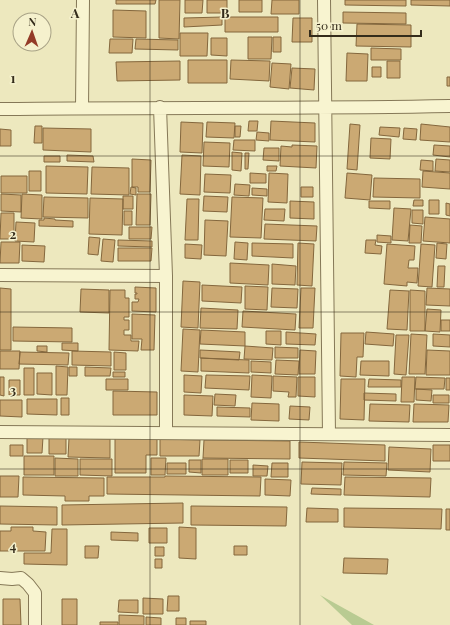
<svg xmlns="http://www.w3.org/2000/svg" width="450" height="625" viewBox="0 0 450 625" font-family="'Playfair Display',serif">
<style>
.green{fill:#b9cb92}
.building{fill:#cba973;stroke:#84673d}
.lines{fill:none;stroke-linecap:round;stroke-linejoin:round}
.minor-casing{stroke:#857857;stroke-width:14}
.minor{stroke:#f8f4d0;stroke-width:12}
.grid{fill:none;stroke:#342c1b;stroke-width:1;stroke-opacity:0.55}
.grid-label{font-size:13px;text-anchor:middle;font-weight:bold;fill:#342c1b;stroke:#f5f1cd;stroke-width:3;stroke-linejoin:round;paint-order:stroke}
</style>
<rect width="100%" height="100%" fill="#ede8be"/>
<path class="green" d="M320 595 374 625H352Z"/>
<path class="building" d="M116 0H156L155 4H116Z
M159 0H180L179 39 159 38Z
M185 0H203L202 13H185Z
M207 0H227V13H207Z
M239 0H262V12H239Z
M272 0H299V14H271Z
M345 0H406V6L345 5Z
M411 0H450V6L411 5Z
M113 10 146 11V38L113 37Z
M343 12 406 13V24L343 23Z
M222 17V25L184 27V18Z
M225 17H278V32H225Z
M293 18H312V42H292Z
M357 24 411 25V47L356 46Z
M180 33H208L207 56H180Z
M248 37H272L271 59H248Z
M273 37H281V52H273Z
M211 38H227V56L211 55Z
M110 39H133L132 53H109Z
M136 39 178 40V50L135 49Z
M371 48 401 49V60H371Z
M347 53 368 54 367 81H346Z
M188 60H227V83H188Z
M231 60 270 61 269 81 230 79Z
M180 61V80L117 81 116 62Z
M387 61H400V78H387Z
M272 63 291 64 289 89 270 87Z
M372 67H381V77H372Z
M292 68 315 69 314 90 290 88Z
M447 77H450V86H447Z
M249 121H258L257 131H248Z
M271 121 315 123V142L270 140Z
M181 122 203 123 202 153 180 152Z
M207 122 235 123 234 138 206 137Z
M350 124 360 125 357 170 347 169Z
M421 124 450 127V142L420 140Z
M35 126H42V143H34Z
M235 126H241L240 137H235Z
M380 127 400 128 399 137 379 135Z
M43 128 91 129V152L43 150Z
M404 128 417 129 416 140 403 139Z
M0 129 11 130V146H0Z
M257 132 269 133V141L256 140Z
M371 138 391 139 390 159 370 158Z
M234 140H255V151L233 150Z
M204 142 230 143 229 167 203 166Z
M292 145 317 146 316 168 280 166 281 146 292 147Z
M434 145 450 146V157L433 155Z
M264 148H279V161L263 160Z
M232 152 242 153 241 171 232 170Z
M245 153H249L248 169H245Z
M67 155 93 156 94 162 67 161Z
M182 155 201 156 200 195 180 194Z
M44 156H60V162H44Z
M132 159 151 160 150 192H138V187H132Z
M436 159 450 160V172L435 171Z
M421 160 433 161V171L420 170Z
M46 166 88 167 87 194 46 193Z
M267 166H277L276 171H267Z
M92 167 129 168V195L91 194Z
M29 171H41V191H29Z
M423 171 450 173V189L422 187Z
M250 173 266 174V183H250Z
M269 173 288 174 287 203 268 202Z
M347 173 372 175 370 200 345 198Z
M205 174 231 175 230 193 204 192Z
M1 176H27V193H1Z
M374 178 420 179V198L373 197Z
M235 184 250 185 249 196 234 195Z
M131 187 136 188V195L130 194Z
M301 187H313V197H301Z
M252 188 267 189V196L252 195Z
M1 194 21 195V212L1 211Z
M22 194 42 195V219L21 218Z
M137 194H151L150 225H136Z
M123 196H133V209H123Z
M204 196 228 197 227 212 203 211Z
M44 197 88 198V218L43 217Z
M232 197 263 198 261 238 230 237Z
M90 198 123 199 122 235 89 234Z
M187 199H199L198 240H185Z
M414 200H423V206H413Z
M429 200H439V214H429Z
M290 201 314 202V219L290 218Z
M369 201H390V209L369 208Z
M446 203 450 204V216L446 215Z
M394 208 411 209 408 241 392 240Z
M265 209H285L284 221 264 220Z
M412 210H423V224L412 223Z
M124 211H132V225H124Z
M1 213H14V239H0Z
M425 217 450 219V243L423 241Z
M44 218 55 219V220L73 221V227L39 226V220H44Z
M205 220 228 221 226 256 204 255Z
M16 222 35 223 34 242 15 241Z
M265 224 317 226 316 241 264 239Z
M410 225 422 226 421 243H409Z
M129 227H152L151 239H129Z
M377 235 391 236V243L377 242Z
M89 237 100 238 98 255 88 254Z
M103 239 115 240 113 262 101 261Z
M118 240 152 241V247L118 246Z
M366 240H376L375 245 382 246 381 254 365 253Z
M1 242H20L19 263H0Z
M235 242 248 243 247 260 234 259Z
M252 243 293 244V258L252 256Z
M298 243 314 244 312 286 297 285Z
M437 243 447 244 446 259 436 258Z
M185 244 202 245 201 259 185 258Z
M387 244 415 246 414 260H409L408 268H418L417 283 407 282V286L384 284Z
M421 244 435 245 432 287 418 286Z
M22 245 45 246 44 262 22 261Z
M118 248H152L151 261H118Z
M230 263 269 265 268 285 230 283Z
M272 264 296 266 295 285 272 284Z
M438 266H445L444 287H437Z
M183 281 200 282 198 328 181 327Z
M202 285 242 287 241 303 202 301Z
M245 286 268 287 267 310 245 309Z
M135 287 156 288V312L132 311V302H138L139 299H135V294H137V293H135Z
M0 288 11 289V350H0Z
M272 288 298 289 297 308 271 307Z
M301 288H315L313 328H299Z
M427 288 450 289V306L426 305Z
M81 289 109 290V313L80 312Z
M110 290H125V298H129V317H124V320H129V330H124V335H131V341H139L138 351 109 350Z
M390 290 409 291 407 330 387 329Z
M410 290 425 291V331H410Z
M201 308 238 310 237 329 200 328Z
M427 309 441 310 440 332 425 331Z
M243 311 296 314 295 330 242 327Z
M132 314 155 315 154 350H141L142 339H132Z
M441 320H450V331H441Z
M13 327 72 328V342L13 341Z
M183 329 200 330 198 372 181 371Z
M201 330 245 332V346L200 344Z
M266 331H281V345L266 344Z
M286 332 316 334 315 345 286 344Z
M366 332 394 334 393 346 365 344Z
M341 333H364L363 357H357L356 377 340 376Z
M411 334 427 335 425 374H409Z
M433 334 450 335V347L433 346Z
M396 335H409L406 375 394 374Z
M62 343H78V351L62 350Z
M37 346H47V352L37 351Z
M245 346 273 348 272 360 244 359Z
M275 347 298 348V358H275Z
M200 350 240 352 239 360 200 358Z
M300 350 316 351 315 374H299Z
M427 350 450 351V375H426Z
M0 351H20L19 369H0Z
M72 351 111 352V366L72 365Z
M20 352 69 353 68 365 19 364Z
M114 352 126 353V370H114Z
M201 358 249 360V373L201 371Z
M276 360 299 361 298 375 275 374Z
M251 361 271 362V373L251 372Z
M361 361H389V376L360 375Z
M56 366 68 367 67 395H56Z
M69 367H77V376H69Z
M85 367 111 368 110 376H85Z
M24 368H34V395H24Z
M113 372H125V377H113Z
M37 373H52V395L37 394Z
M184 375 202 376 201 393 184 392Z
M206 375 250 376 249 390 205 388Z
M252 375 272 376 271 398 251 397Z
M273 376 297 377 296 397H288L289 392 273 391Z
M0 377H4V396L0 395Z
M298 377H315V397L298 396Z
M402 377H415L414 402H401Z
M416 377 445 378 444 389H415Z
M446 378H450V390H446Z
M106 379H128V390H106Z
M341 379H365L364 420 340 419Z
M369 379 401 380V387H368Z
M9 380H20V395H9Z
M416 389 432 390 431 401 416 400Z
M113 391 157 392V415H113Z
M364 393 396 394V401L364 400Z
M215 394 236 395 235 406 214 405Z
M184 395 213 396 212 416 184 415Z
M433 395H449V403H433Z
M61 398H69V415H61Z
M27 399H57V415L27 414Z
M0 400H22V417L0 416Z
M252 403 279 404V421L251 420Z
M370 404 410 405 409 422 369 421Z
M414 404 449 405 448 422H413Z
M290 406 310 407 309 420 289 419Z
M217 407 250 408V417L217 416Z
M27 436 43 437 42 453H27Z
M49 437 66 438V454H49Z
M115 437 157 438V455H146V473H115Z
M69 438 110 439V458L68 457Z
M160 439 200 440 199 456H160Z
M204 440 290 441V459L203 458Z
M299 442 385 445V461L299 458Z
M10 445H23V456H10Z
M433 445H450V461H433Z
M389 447 431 449 430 472 388 470Z
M24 456H54V475H24Z
M55 458 78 459V476H55Z
M151 458H166L165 475H151Z
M80 459H112V476L80 475Z
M202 459H228V475H202Z
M189 460H201V473L189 472Z
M230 460H248V473H230Z
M302 462 342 463 341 485 301 484Z
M344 462 387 463 386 476 343 475Z
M167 463H186V474H167Z
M272 463H288V477H271Z
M253 465 268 466 267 476H253Z
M0 476H19L18 497H0Z
M165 476 261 477 260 496 107 494V477H165Z
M23 477 104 478V496H89V501H65V496L23 495Z
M345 477 431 478 430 497 344 495Z
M265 479 291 480 290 496 265 495Z
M312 488 341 489V495L311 494Z
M183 503V523L62 525V505Z
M0 506 57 507V525L0 524Z
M191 506 287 507 286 526 191 525Z
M307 508 338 509V522H306Z
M344 508 442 509 441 529 344 527Z
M446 509H450V530H446Z
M11 527H33V531L46 532 45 551H0V531H11Z
M179 527 196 528V559L179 558Z
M149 528H167V543H149Z
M52 529H67V565L24 564V553H51Z
M111 532 138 533V541L111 540Z
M85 546H99L98 558H85Z
M234 546H247V555H234Z
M155 547H164V556H155Z
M344 558 388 559 387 574 343 573Z
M155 559H162V568H155Z
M168 596H179V611H167Z
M143 598 163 599V614H143Z
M3 599H20L21 625H3Z
M62 599H77V625H62Z
M119 600H138V613L118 612Z
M119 615 144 616V625H119Z
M146 617 161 618V625H146Z
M176 618H186V625H176Z
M190 621H206V625H190Z
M100 622H118V625H100Z"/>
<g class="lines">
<defs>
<path id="minor" d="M324 0 329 434
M160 107 166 276V433
M82 108 83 0
M0 109C150 107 300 109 450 106
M0 275 166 276
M0 432 450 435
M0 578 12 579 21 578 28 584 35 593V625"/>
</defs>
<use href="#minor" class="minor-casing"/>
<use href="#minor" class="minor"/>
</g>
<path class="grid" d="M150 0V625M300 0V625M0 156H450M0 312H450M0 469H450"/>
<g class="grid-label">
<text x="75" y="18">A</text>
<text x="225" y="18">B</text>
<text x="13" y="83">1</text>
<text x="13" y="239">2</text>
<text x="13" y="395">3</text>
<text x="13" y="551">4</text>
</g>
<g transform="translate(32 32) rotate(2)"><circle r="19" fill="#f5f1cd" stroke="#a8a286"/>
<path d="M0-3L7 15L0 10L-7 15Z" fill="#933b27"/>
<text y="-6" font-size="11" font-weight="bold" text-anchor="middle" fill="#342c1b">N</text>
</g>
<path d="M310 30v6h111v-6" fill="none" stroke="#342c1b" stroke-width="2"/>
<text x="316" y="30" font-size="12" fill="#342c1b" stroke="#f5f1cd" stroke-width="3" paint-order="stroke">50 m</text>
</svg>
